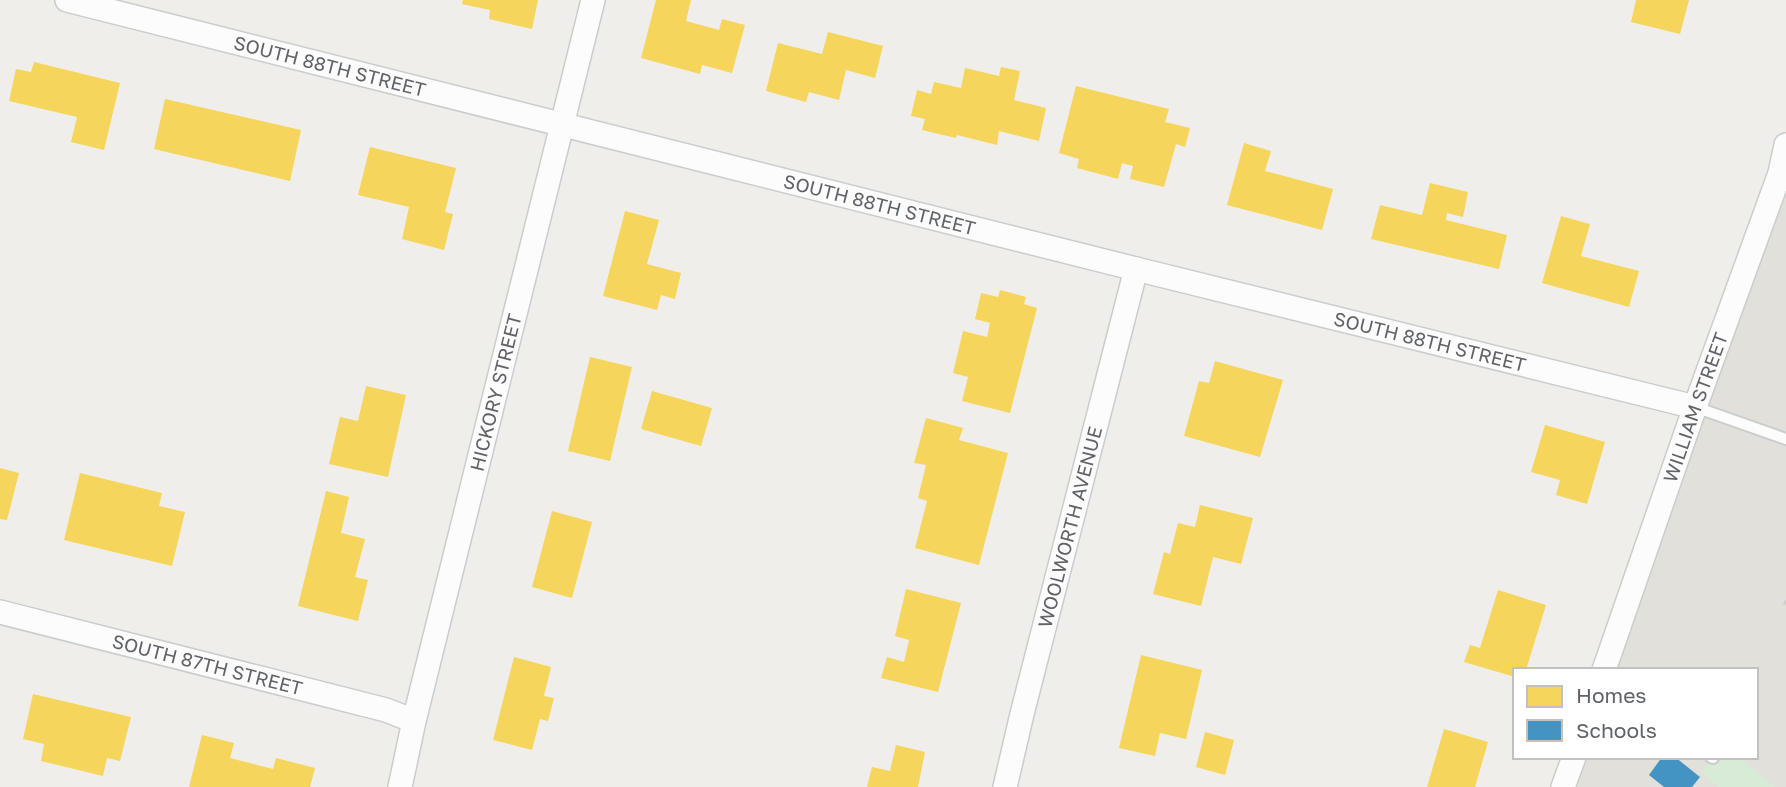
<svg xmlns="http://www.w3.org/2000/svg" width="1786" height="787" viewBox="0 0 1786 787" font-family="'Golos Text',sans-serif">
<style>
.education{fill:#e2e0da}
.green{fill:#d8ebd6}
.homes{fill:#f6d55c}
.schools{fill:#4393c3}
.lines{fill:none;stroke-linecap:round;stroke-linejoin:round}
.service-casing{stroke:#cbcccc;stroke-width:14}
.minor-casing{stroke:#cbcccc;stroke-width:26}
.path{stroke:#cacfcc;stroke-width:4.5;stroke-dasharray:7 3.5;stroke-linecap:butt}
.service{stroke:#fdfcfc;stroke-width:10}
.minor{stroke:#fdfcfc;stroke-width:23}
.labels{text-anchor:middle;stroke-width:7;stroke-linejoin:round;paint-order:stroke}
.street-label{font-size:19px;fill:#5f6368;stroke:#fff}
</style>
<rect width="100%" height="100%" fill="#efeeea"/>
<path class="education" d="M1786 145V787H1563L1574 757H1756V670H1604Z"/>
<path class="green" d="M1713 757H1739L1775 787H1718L1701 772Z"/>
<path class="homes" d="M463 0H538L532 29 489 19 490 10 462 4Z
M656 0H691L686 21 719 30 722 19 745 25 732 73 702 65 700 74 641 58Z
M1636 0H1689L1680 34 1631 22Z
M828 32 883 46 875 78 846 70 839 100 809 92 806 102 766 91 778 43 822 54Z
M34 62 120 83 104 150 71 142 77 117 9 101 16 69 31 72Z
M1001 67 1020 71 1014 100 1046 108 1039 141 999 131 997 145 957 135 956 138 922 130 925 119 911 116 917 90 931 94 934 82 961 88 965 68 999 76Z
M1076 86 1169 109 1165 122 1190 128 1185 147 1176 144 1164 187 1130 179 1133 166 1122 163 1118 179 1077 168 1079 159 1059 153Z
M165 99 301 130 290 181 154 149Z
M1244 143 1271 151 1265 171 1333 189 1322 230 1227 205Z
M370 147 456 168 445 212 453 214 444 250 402 239 409 207 358 195Z
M1430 183 1468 192 1463 217 1447 213 1446 220 1507 235 1499 269 1371 239 1380 205 1422 215Z
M625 211 659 220 647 264 681 273 675 299 661 295 657 310 603 296Z
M1561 216 1590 224 1581 256 1639 271 1629 307 1542 283Z
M1000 290 1026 297 1024 304 1037 308 1010 413 962 401 968 377 953 373 963 331 987 337 990 323 975 319 981 293 998 297Z
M590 357 632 367 610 461 568 451Z
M1215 361 1283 380 1260 457 1184 436 1199 381 1209 383Z
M366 386 406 395 388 477 329 464 340 417 358 421Z
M652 391 712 408 701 446 641 429Z
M926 418 963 428 959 440 1008 453 979 565 915 548 927 501 918 498 926 465 914 463Z
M1545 425 1605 442 1587 504 1556 495 1560 480 1531 472Z
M0 468 19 473 7 520 0 519Z
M80 473 162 493 159 506 185 512 172 566 64 540Z
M326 491 349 497 341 533 365 539 355 577 368 580 358 621 298 606Z
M1200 505 1253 518 1241 564 1213 557 1201 606 1153 594 1164 552 1170 554 1178 523 1195 527Z
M552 511 592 522 572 598 532 587Z
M906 589 961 603 938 692 881 678 887 657 904 662 909 640 895 636Z
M1498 590 1546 605 1526 670H1515V677L1464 662 1470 645 1480 648Z
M1141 655 1202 670 1186 739 1160 733 1155 756 1119 748Z
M514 657 551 667 544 696 554 698 548 721 540 719 532 750 493 740Z
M33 694 131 717 120 761 107 758 103 776 41 761 44 744 23 739Z
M1444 729 1488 742 1475 787H1427Z
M1205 732 1234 740 1225 775 1196 767Z
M202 735 234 743 230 758 273 769 276 758 315 768 310 787H189Z
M896 745 925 752 918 787H867L872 767 890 771Z"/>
<path class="schools" d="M1662 757H1675L1700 777 1692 787H1664L1649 775Z"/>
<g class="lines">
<defs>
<path id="service" d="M1695 407 1786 439
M1711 757 1713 758"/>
<g id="minor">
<path id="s1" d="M67 0 1136 269 1695 407"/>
<path id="s2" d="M0 612 386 710 414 721"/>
<path id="s3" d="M1604 670 1695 407 1780 173 1786 145"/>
<path id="s4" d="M400 787 414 721 593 0"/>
<path id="s5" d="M1005 787 1022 714 1136 269"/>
<path d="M1563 787 1574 757"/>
</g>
</defs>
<use href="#service" class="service-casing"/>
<use href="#minor" class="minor-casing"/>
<path class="path" d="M1784 602 1786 603"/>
<use href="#service" class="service"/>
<use href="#minor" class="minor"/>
</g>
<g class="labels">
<g class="street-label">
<text dy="7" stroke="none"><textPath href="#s1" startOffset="271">SOUTH 88TH STREET</textPath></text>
<text dy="7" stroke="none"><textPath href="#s1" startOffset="838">SOUTH 88TH STREET</textPath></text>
<text dy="7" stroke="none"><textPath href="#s1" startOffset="1405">SOUTH 88TH STREET</textPath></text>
<text dy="7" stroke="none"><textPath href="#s4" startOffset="406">HICKORY STREET</textPath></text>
<text dy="7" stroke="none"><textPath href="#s3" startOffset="278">WILLIAM STREET</textPath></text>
<text dy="7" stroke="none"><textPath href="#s5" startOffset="268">WOOLWORTH AVENUE</textPath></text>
<text dy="7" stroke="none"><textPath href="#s2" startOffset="214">SOUTH 87TH STREET</textPath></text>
</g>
</g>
<rect x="1513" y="668" width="245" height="91" fill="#ffffff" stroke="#bfc1c3" stroke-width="2"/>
<rect x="1527" y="686" width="35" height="21" fill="#f6d55c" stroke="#bfc1c3" stroke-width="2"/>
<text x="1576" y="703" font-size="21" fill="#5f6368">Homes</text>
<rect x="1527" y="720" width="35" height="21" fill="#4393c3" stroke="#bfc1c3" stroke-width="2"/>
<text x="1576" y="738" font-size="21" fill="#5f6368">Schools</text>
</svg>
